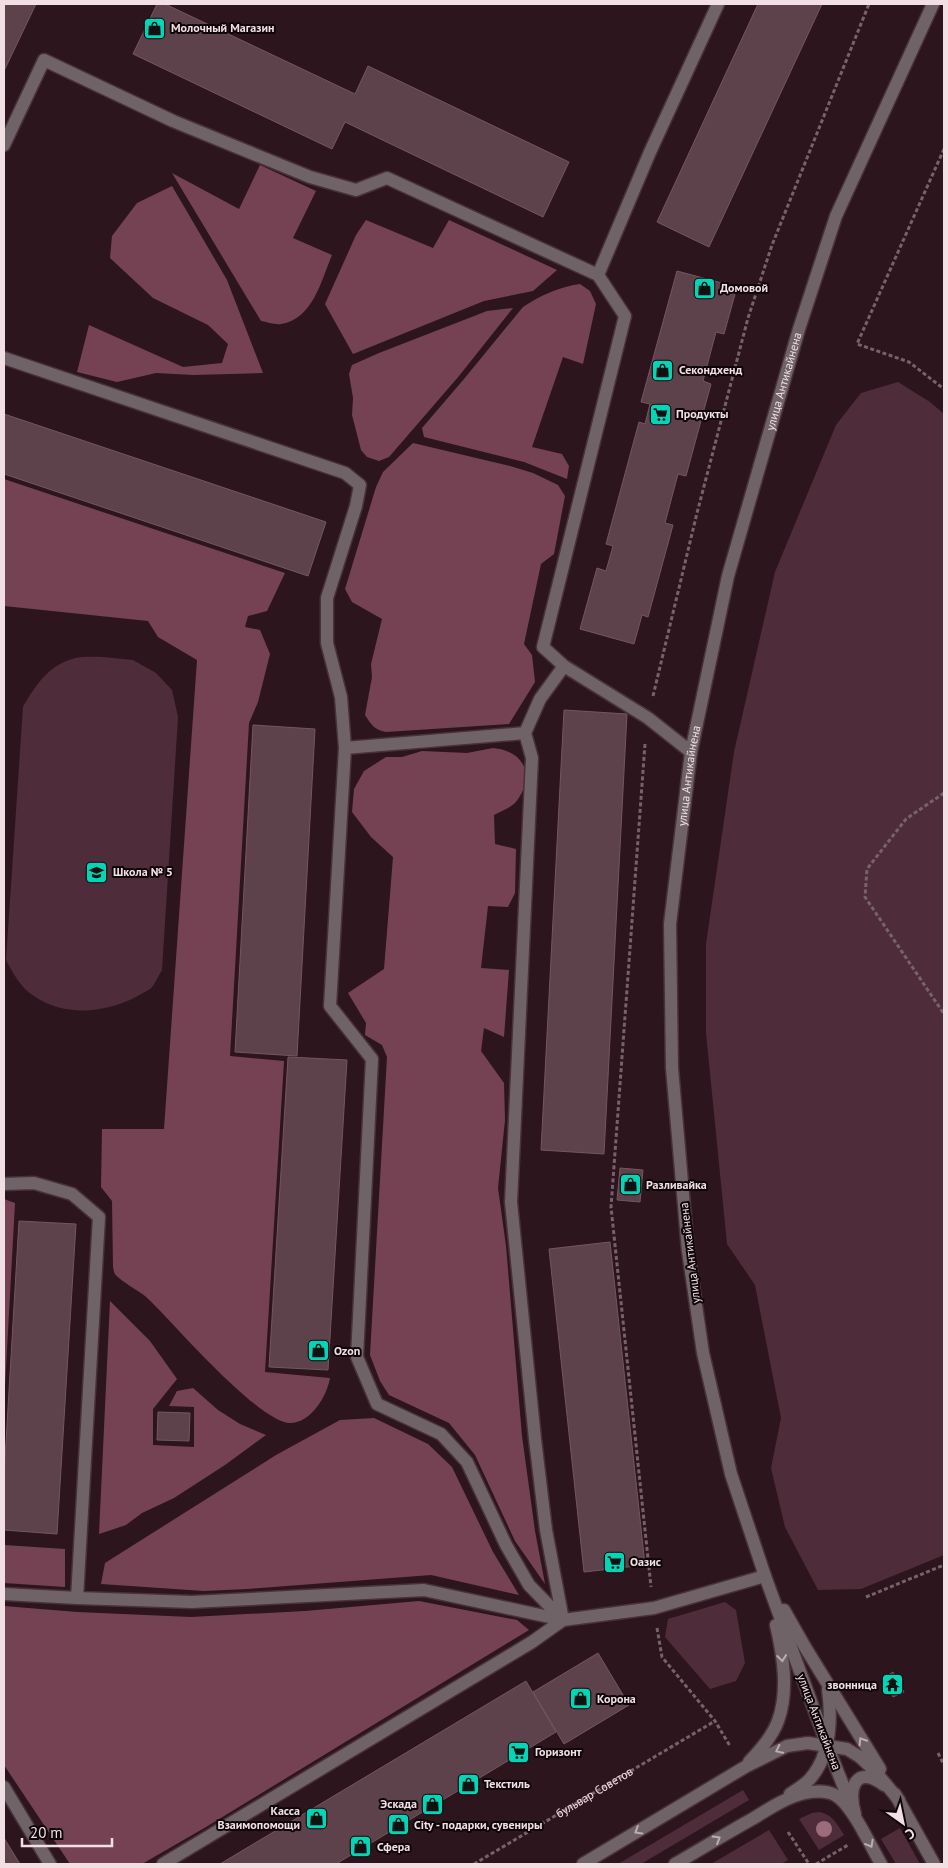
<svg xmlns="http://www.w3.org/2000/svg" width="948" height="1868" viewBox="0 0 948 1868" font-family="'PT Sans',sans-serif">
<style>
.green{fill:#4f2c39}
.forest{fill:#754254}
.building{fill:#5e424b;stroke:#745660}
.lines{fill:none;stroke-linecap:round;stroke-linejoin:round}
.service-casing{stroke:#48313a;stroke-width:15}
.minor-casing{stroke:#48313a;stroke-width:15}
.tertiary-casing{stroke:#48313a;stroke-width:15}
.path{stroke:#78626a;stroke-width:3;stroke-dasharray:4 2.5;stroke-linecap:butt}
.service{stroke:#706367;stroke-width:12}
.minor{stroke:#706367;stroke-width:12}
.tertiary{stroke:#706367;stroke-width:12}
.tree{fill:#9c6b7c}
.oneway{stroke:#bdadb2}
.labels{text-anchor:middle;stroke-width:4;stroke-linejoin:round;paint-order:stroke}
.poi-label{font-size:12px;font-weight:bold;fill:#f1dfe4;stroke:#0e0508;text-anchor:start}
.street-label{font-size:12px;fill:#f1dfe4;stroke:#0e0508}
</style>
<rect width="100%" height="100%" fill="#2d151e"/>
<path class="green" d="M898 382 930 402 944 414V1555L861 1589 818 1590 785 1527 771 1468 781 1418 755 1285 727 1244 706 1033V944L734 752 775 572 836 425 861 393Z
M103 657 133 660 156 673 172 690 178 717 162 970C158 976 155 985 150 989 146 992 140 994 136 997 105 1013 64 1017 34 996 20 987 13 973 6 960L23 707C35 686 48 666 72 659 81 656 94 657 103 657Z
M725 1602 736 1610 745 1663 736 1681 710 1689 665 1637 668 1619Z
M743 1790 749 1800 641 1864H618Z
M820 1812C833 1815 837 1824 844 1835L819 1850 799 1819 812 1813Z
M900 1828 920 1864H896L881 1839Z
M769 1830 788 1860 781 1864H711Z"/>
<path class="forest" d="M260 165 316 191 293 238 332 255C321 281 313 319 281 324 275 325 267 322 261 321L172 173 239 209Z
M172 186 227 280 263 373 194 375 156 373 117 382 77 372 89 325 183 367 222 363 228 344 208 325 153 298 110 258 112 236 137 203Z
M366 220 433 248 449 220 557 270 533 291 484 301 353 354 325 304 356 235Z
M580 284 590 291 596 304 583 364 563 357 532 447 562 454 569 466 567 479 524 462 424 437 422 428 464 379 523 307C541 295 559 287 580 284Z
M513 308 459 376 389 457 379 461 367 457 361 450 352 415 353 398 349 374 352 365 379 353 487 311Z
M413 443 510 466 533 473 558 485 565 496 554 554 541 564 524 644 532 655 535 682 509 724 386 732C374 730 371 724 365 715L372 677 371 664 382 619 352 602 345 589 376 487 383 472Z
M4 479 285 573 267 611 248 616 245 627 260 630 270 654 258 702 249 723 230 1056 284 1061 265 1372 330 1378C327 1396 311 1423 290 1423 262 1423 185 1337 164 1315 158 1309 152 1302 145 1296 139 1291 119 1280 115 1274 114 1273 113 1267 113 1266L112 1201 101 1187 102 1129H164L197 660 158 637 148 621 4 606Z
M493 748C526 751 536 778 515 803 510 808 501 811 494 815L495 844 516 849 515 893 508 907 488 906 481 968 509 970 504 1037 484 1028 481 1051 504 1083 505 1120 498 1188 506 1246 522 1436 535 1531 545 1584 515 1541 475 1455 449 1423 389 1395 380 1381 370 1355 387 1057 382 1045 365 1035 366 1023 348 993 384 969 393 857 371 837 352 812 354 789 364 771 386 757H402L422 751 467 753Z
M4 1199 15 1203 4 1405Z
M110 1301 150 1341 177 1379 153 1409V1445L194 1447V1407L169 1406 177 1391 193 1388 218 1410 240 1424 266 1435 225 1465 174 1498 142 1513 126 1525 99 1534Z
M374 1418 428 1444 452 1467 493 1552 519 1595 431 1575 247 1589 204 1591 101 1584 105 1563 276 1455 340 1420Z
M4 1545 65 1549V1587L4 1583Z
M419 1601 517 1620 529 1630 206 1827 142 1864H70L4 1765V1606L77 1612 191 1617 305 1611Z"/>
<path class="building" d="M4 4H36L4 71Z
M157 4H165L355 94 368 66 569 162 543 217 345 122 332 149 133 54Z
M758 4H822L709 247 657 222Z
M677 271 737 287 724 334 716 332 703 381 711 384 686 476 678 474 665 523 673 525 648 617 642 615 634 644 580 629 597 568 606 571 613 546 606 544 639 422 645 424 650 404 641 402Z
M4 414 326 522 308 576 4 474Z
M564 710 627 714 604 1154 541 1150Z
M253 725 315 729 297 1056 235 1052Z
M288 1057 347 1060 328 1370 269 1367Z
M620 1168 643 1170 640 1202 617 1200Z
M19 1221 76 1224 57 1534 4 1530V1476Z
M610 1242 645 1565 584 1572 549 1249Z
M158 1412 190 1413 189 1441 157 1440Z
M598 1653 629 1705 564 1744 533 1692Z
M893 1672 904 1692 893 1697 883 1678Z
M526 1681 556 1732 336 1864H220Z
M4 1838 20 1864H4Z"/>
<g class="lines">
<defs>
<path id="service" d="M4 145 44 60 173 121 310 177 356 190 387 178 598 275 650 152 718 4
M4 358 345 473 360 485 356 506 327 598V643L341 697 345 748 525 733
M564 666 648 718 691 752
M345 748 330 1006 372 1059 357 1357 377 1404 441 1434 467 1462 506 1545 529 1585 563 1620
M4 1184 34 1183 72 1194 99 1217 77 1598 4 1594
M77 1598 192 1602 424 1590 563 1620
M563 1620 546 1530 535 1439 511 1202 532 758 525 733 540 699 564 666 543 647 625 316 598 275
M4 1787 50 1864"/>
<path id="minor" d="M827 1745 853 1810
M163 1864 532 1642 563 1620 654 1608 765 1576"/>
<g id="tertiary">
<path d="M784 1610 805 1647 880 1769"/>
<path id="s2" d="M827 1745 765 1576 731 1474 703 1353 688 1251 672 1068 670 924 691 752 728 576 799 329 836 216 933 4"/>
<path d="M749 1762C760 1750 772 1737 778 1721 789 1691 783 1655 776 1625"/>
<path d="M790 1794C796 1790 804 1785 809 1780 831 1756 832 1720 828 1689"/>
<path d="M895 1794 934 1864"/>
<path d="M855 1814C847 1788 856 1764 884 1785"/>
<path d="M583 1864 745 1767 787 1746 808 1743 847 1749 860 1757 874 1770 899 1800"/>
<path d="M675 1864C701 1849 727 1833 754 1818 770 1808 787 1797 805 1793 815 1791 826 1790 835 1795 852 1804 871 1847 881 1864"/>
</g>
</defs>
<use href="#service" class="service-casing"/>
<use href="#minor" class="minor-casing"/>
<use href="#tertiary" class="tertiary-casing"/>
<g class="path">
<path d="M944 149 857 344 909 362 944 389"/>
<path d="M653 696 697 513 748 318 772 245 869 4"/>
<path d="M645 744 611 1207 651 1587"/>
<path d="M944 793 906 819 867 869 865 897 944 1014"/>
<path d="M866 1597 944 1565"/>
<path d="M657 1628 662 1657 715 1721 730 1746"/>
<path d="M938 1753 944 1765"/>
<path d="M788 1832 809 1864"/>
<path id="s1" d="M474 1864 715 1721"/>
<path d="M816 1864 848 1845"/>
</g>
<use href="#service" class="service"/>
<use href="#minor" class="minor"/>
<use href="#tertiary" class="tertiary"/>
</g>
<circle class="tree" cx="824" cy="1829" r="8"/>
<defs><path id="oneway-chevron" d="M-2-3.5L2.5 0L-2 3.5" fill="none" stroke-width="1.6" stroke-linecap="round" stroke-linejoin="round" transform="scale(1.25)"/></defs>
<g class="oneway">
<use href="#oneway-chevron" transform="translate(782 1658) rotate(83)"/>
<use href="#oneway-chevron" transform="translate(862 1741) rotate(-122)"/>
<use href="#oneway-chevron" transform="translate(779 1750) rotate(154)"/>
<use href="#oneway-chevron" transform="translate(638 1831) rotate(149)"/>
<use href="#oneway-chevron" transform="translate(717 1839) rotate(-31)"/>
<use href="#oneway-chevron" transform="translate(870 1844) rotate(61)"/>
</g>
<defs>
<symbol id="shop-square" viewBox="-11 -11 22 22"><rect x="-9" y="-9" width="18" height="18" rx="4" fill="#04d5b6" stroke="#0e0508"/><path d="M-5-2.5h2.3a2.7 3.5 0 0 1 5.4 0H5L5.5 6h-11ZM-1.5-2.5h3a1.5 2.3 0 0 0-3 0Z" fill="#111"/></symbol>
<symbol id="supermarket-square" viewBox="-11 -11 22 22"><rect x="-9" y="-9" width="18" height="18" rx="4" fill="#04d5b6" stroke="#0e0508"/><path d="M-6-5.5h2.5l.6 2H6L4.5 2H-2.5L-4.4-4H-6ZM-1.5 3.2a1.3 1.3 0 1 0 .1 0ZM3 3.2a1.3 1.3 0 1 0 .1 0Z" fill="#111"/></symbol>
<symbol id="school-square" viewBox="-11 -11 22 22"><rect x="-9" y="-9" width="18" height="18" rx="4" fill="#04d5b6" stroke="#0e0508"/><path d="M0-5L7-2L0 1L-7-2ZM-4 1L0 2.5L4 1V4Q0 6-4 4Z" fill="#111"/></symbol>
<symbol id="temple-square" viewBox="-11 -11 22 22"><rect x="-9" y="-9" width="18" height="18" rx="4" fill="#04d5b6" stroke="#0e0508"/><path d="M0-6L5-2H3V0L6.5 2.5H4V6H1.5V3h-3V6H-4V2.5H-6.5L-3 0V-2H-5Z" fill="#111"/></symbol>
</defs>
<g fill-rule="evenodd">
<use href="#shop-square" x="142" y="16" width="25" height="25"/>
<use href="#shop-square" x="692" y="276" width="25" height="25"/>
<use href="#shop-square" x="650" y="358" width="25" height="25"/>
<use href="#supermarket-square" x="648" y="402" width="25" height="25"/>
<use href="#school-square" x="84" y="860" width="25" height="25"/>
<use href="#shop-square" x="618" y="1172" width="25" height="25"/>
<use href="#shop-square" x="306" y="1338" width="25" height="25"/>
<use href="#supermarket-square" x="602" y="1550" width="25" height="25"/>
<use href="#temple-square" x="880" y="1672" width="25" height="25"/>
<use href="#shop-square" x="568" y="1686" width="25" height="25"/>
<use href="#supermarket-square" x="506" y="1740" width="25" height="25"/>
<use href="#shop-square" x="456" y="1772" width="25" height="25"/>
<use href="#shop-square" x="420" y="1792" width="25" height="25"/>
<use href="#shop-square" x="304" y="1806" width="25" height="25"/>
<use href="#shop-square" x="386" y="1812" width="25" height="25"/>
<use href="#shop-square" x="348" y="1834" width="25" height="25"/>
</g>
<g class="labels">
<g class="poi-label">
<text x="171" y="32">Молочный Магазин</text>
<text x="720" y="292">Домовой</text>
<text x="679" y="374">Секондхенд</text>
<text x="676" y="418">Продукты</text>
<text x="113" y="876">Школа № 5</text>
<text x="646" y="1189">Разливайка</text>
<text x="334" y="1355">Ozon</text>
<text x="630" y="1566">Оазис</text>
<text x="877" y="1689" text-anchor="end">звонница</text>
<text x="597" y="1703">Корона</text>
<text x="535" y="1756">Горизонт</text>
<text x="484" y="1788">Текстиль</text>
<text x="417" y="1808" text-anchor="end">Эскада</text>
<text x="300" y="1815" text-anchor="end">Касса<tspan x="300" dy="14">Взаимопомощи</tspan></text>
<text x="414" y="1829">City - подарки, сувениры</text>
<text x="377" y="1851">Сфера</text>
</g>
<g class="street-label">
<text dy="4" stroke="none"><textPath href="#s2" startOffset="1398">улица Антикайнена</textPath></text>
<text dy="4" stroke="none"><textPath href="#s2" startOffset="992">улица Антикайнена</textPath></text>
<text transform="translate(690 1253) rotate(-97)" y="4">улица Антикайнена</text>
<text transform="translate(819 1722) rotate(69)" y="4">улица Антикайнена</text>
<text dy="4" stroke="none"><textPath href="#s1" startOffset="140">бульвар Советов</textPath></text>
</g>
</g>
<rect width="948" height="1868" fill="none" stroke="#f1dfe4" stroke-width="10"/>
<g transform="translate(903 1823) rotate(147)" stroke="#0e0508" stroke-width="4" paint-order="stroke">
<path d="M0-4L9 19L0 12L-9 19Z" fill="#f1dfe4"/>
<text y="-8" font-size="14" font-weight="bold" text-anchor="middle" fill="#f1dfe4">С</text>
</g>
<path d="M22 1838v8h90v-8" fill="none" stroke="#f1dfe4" stroke-width="2.5"/>
<text x="30" y="1838" font-size="15" fill="#f1dfe4" stroke="#0e0508" stroke-width="4" paint-order="stroke">20 m</text>
</svg>
